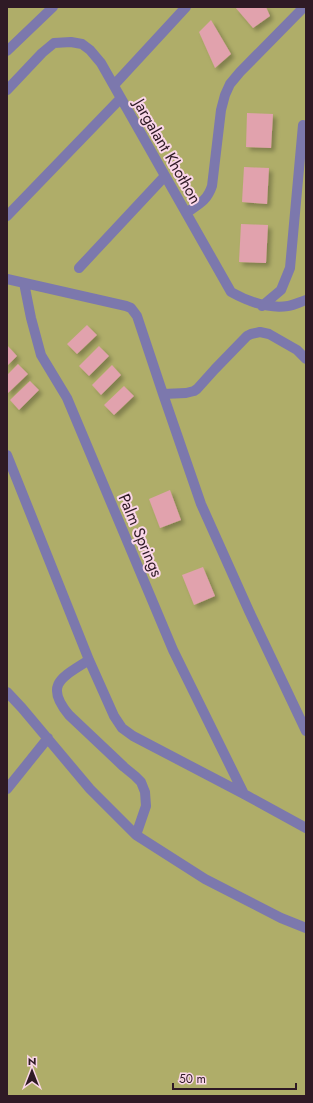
<svg xmlns="http://www.w3.org/2000/svg" width="313" height="1103" viewBox="0 0 313 1103" font-family="Jost,sans-serif">
<style>
.green{fill:#afad69}
.building{fill:#e1a2ad;filter:url(#shadow)}
.lines{fill:none;stroke-linecap:round;stroke-linejoin:round}
.minor{stroke:#7c78ad;stroke-width:10}
.labels{text-anchor:middle;stroke-width:4;stroke-linejoin:round;paint-order:stroke}
.street-label{font-size:16px;fill:#2f1a25;stroke:#fad6e8}
</style>
<defs>
<filter id="shadow"><feDropShadow dx="3.5" dy="3.5" stdDeviation="2" flood-color="#0004"/></filter>
</defs>
<rect width="100%" height="100%" fill="#fbc1df"/>
<path class="green" d="M7 7H306V1096H7Z"/>
<path class="building" d="M235 7H266L270 16 253 28Z
M211 20 231 54 215 68 199 32Z
M247 113 273 114 271 148 246 147Z
M244 167 269 168 267 204 242 202Z
M241 224 268 225 266 263 239 262Z
M87 325 97 335 77 354 67 344Z
M7 345 17 356 7 366Z
M99 346 109 356 89 376 79 366Z
M18 364 28 374 8 393 7 392V375Z
M112 365 121 375 101 395 92 385Z
M30 381 39 390 19 410 10 400Z
M124 386 134 396 114 415 104 405Z
M170 490 181 520 160 528 149 499Z
M203 567 215 596 194 605 182 575Z"/>
<g class="lines">
<path class="minor" d="M7 51 53 7
M114 85 186 7
M7 90 42 53 54 43 71 42 82 44 90 50 101 63 231 292C249 302 268 309 288 306 294 305 300 302 306 300
M186 213C199 204 207 201 212 186L221 110 225 95 230 84 240 72 304 7
M7 216 121 98
M79 268 165 176
M7 279 126 306 131 308 137 316 163 394 201 504 249 611 306 731
M24 283 31 318 41 355 67 398 173 650 244 794 306 828
M262 306 281 290 290 268 303 125
M163 394 186 393 194 391 197 389 215 369 247 336 251 334 260 332 269 334 297 350 306 359
M7 455 89 660 114 716 122 728 133 736 244 794
M89 660C63 677 43 684 69 715L124 767 135 776 141 782 145 792 146 806 136 835
M7 692 22 708 90 789 136 835 205 879 281 918 306 928
M7 789 48 738"/>
</g>
<g class="labels">
<g class="street-label">
<text transform="translate(168 151) rotate(60)" y="6">Jargalant Khothon</text>
<text transform="translate(141 535) rotate(67)" y="6">Palm Springs</text>
</g>
</g>
<rect width="313" height="1103" fill="none" stroke="#2f1a25" stroke-width="16"/>
<g transform="translate(32 1071)" stroke="#fad6e8" stroke-width="3" paint-order="stroke">
<path d="M0-3L7 15L0 10L-7 15Z" fill="#2f1a25"/>
<text y="-6" font-size="11" font-weight="bold" text-anchor="middle" fill="#2f1a25">N</text>
</g>
<path d="M173 1083v6h123v-6" fill="none" stroke="#2f1a25" stroke-width="2"/>
<text x="179" y="1083" font-size="12" fill="#2f1a25" stroke="#fad6e8" stroke-width="3" paint-order="stroke">50 m</text>
</svg>
